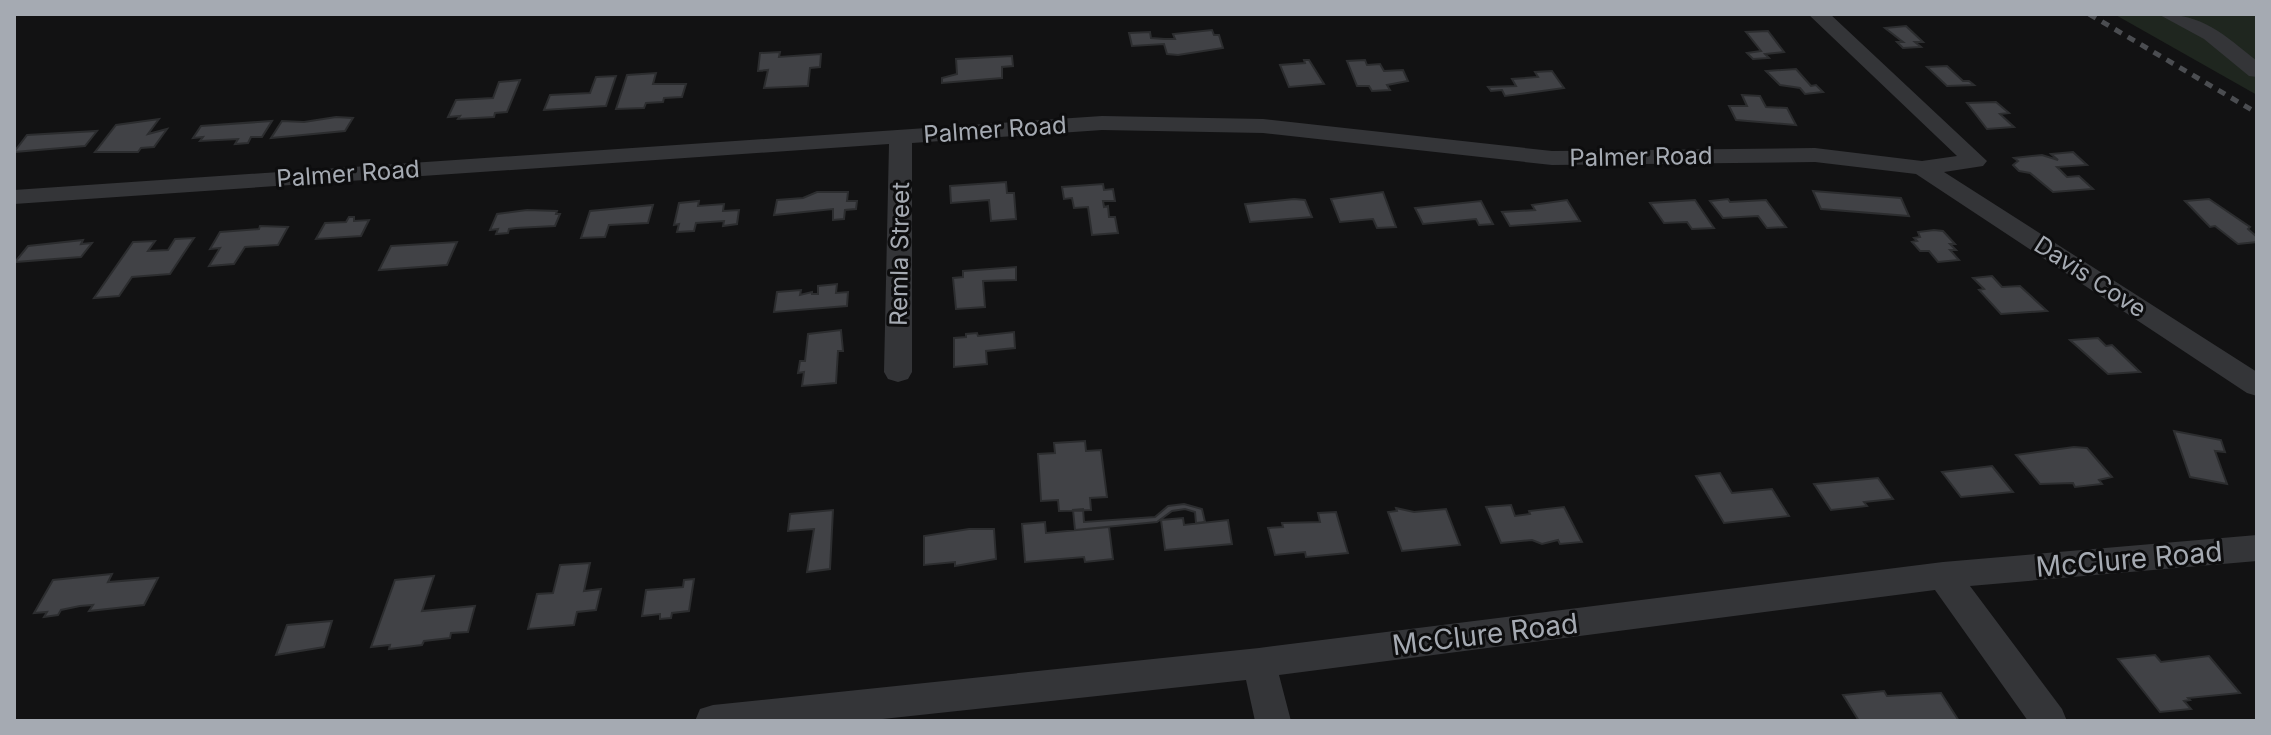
<svg xmlns="http://www.w3.org/2000/svg" width="2271" height="735" viewBox="0 0 2271 735" font-family="Inter,sans-serif">
<style>
.green{fill:#1f261f}
.building{fill:#414246;stroke:#2c2d2f;stroke-width:2}
.lines{fill:none;stroke-linecap:round;stroke-linejoin:round}
.minor{fill:#343538;fill-rule:evenodd}
.rail{stroke:#4b4d51;stroke-width:5;stroke-dasharray:8 7;stroke-linecap:butt}
.labels{text-anchor:middle;stroke-width:6;stroke-linejoin:round;paint-order:stroke}
.street-label{font-size:24px;fill:#a5aab2;stroke:#0d0d0e}
.near-street-label{font-size:28px;fill:#a5aab2;stroke:#0d0d0e}
</style>
<rect width="100%" height="100%" fill="#121213"/>
<path class="green" d="M2114 14H2257V95Z"/>
<path class="building" d="M1906 26 1923 42H1915L1921 47 1903 48 1897 42H1903L1885 28Z
M1212 30 1214 35H1219L1223 48 1178 55 1167 54 1164 44 1132 46 1129 33 1150 32 1151 38 1165 39H1175L1173 34Z
M1768 31 1784 52 1765 54 1769 58 1753 59 1747 53 1761 51 1746 32Z
M780 52 779 57 821 54 820 67 810 68 808 86 764 88 768 70 758 71 760 53Z
M1012 56 1013 66 1002 67V78L942 83V78L957 74 956 59Z
M1304 60H1309L1324 84 1289 87 1280 65 1305 63Z
M1365 60 1367 65 1380 64 1384 71 1403 70 1408 81 1387 85 1390 90 1372 91 1369 86H1357L1347 61Z
M1947 66 1963 81H1969L1974 85 1947 86 1927 67Z
M1796 69 1811 86 1816 85 1823 92 1805 94 1800 88 1780 85 1766 71Z
M1552 71 1564 88 1505 96 1502 90 1491 91 1488 87 1516 86 1512 79 1538 77 1535 72Z
M656 73 653 84H686L682 97 664 98 663 102 646 103 644 108 616 109 627 75Z
M616 76 606 106 544 110 550 95 590 93 596 77Z
M520 80 507 112 495 113 494 117 458 119 460 116 448 117 456 100 493 98 499 82Z
M1742 95 1760 96 1766 107 1787 108 1796 125 1736 120 1729 106H1747Z
M1996 102 2009 113 2000 114 2014 127 1987 129 1967 103Z
M336 117 353 118 345 131 271 138 282 121 304 122Z
M159 119 148 134 167 129 154 147 141 148 138 152H95L116 125Z
M272 121 262 137H251L248 143 235 144 238 139 200 141 203 137 193 138 201 126Z
M97 131 85 146 14 152 27 135Z
M2073 152 2087 165 2057 167 2067 177 2079 176 2093 189 2053 192 2030 173 2019 171 2013 165 2018 161 2014 158 2042 155 2058 160 2051 154Z
M1006 182 1007 193H1014L1016 219 991 221 989 200 951 203 950 186Z
M1103 184 1104 190 1113 189 1115 201H1103L1104 207 1108 206 1109 217H1115L1118 233 1092 235 1088 207 1074 208 1072 198 1064 199 1062 187Z
M1813 191 1901 198 1909 216 1821 209Z
M817 192H848L847 201H857L856 209 845 210 844 219 833 220V209L774 215 777 200 803 198Z
M1383 192 1396 227 1377 228 1373 219 1340 222 1331 199Z
M1294 199 1305 200 1312 217 1250 222 1245 204Z
M1728 199 1730 202 1766 200 1786 227 1767 228 1758 216 1723 218 1710 201Z
M2209 199 2250 227 2248 229 2257 237V242L2238 244 2215 226 2210 227 2185 201Z
M1567 200 1580 221 1510 226 1502 212 1535 210 1532 205Z
M1695 200 1714 228 1692 229 1687 222 1664 223 1650 203Z
M699 201 698 206 724 204 723 211 739 210 737 224 723 226 724 221 696 223 694 231 677 232 679 224 674 225 679 203Z
M1481 201 1493 224 1479 225 1476 219 1423 224 1415 208Z
M653 205 648 223 609 225 605 237 581 238 590 211Z
M527 210 557 211 556 214H560L555 226 516 228 509 229 508 233 496 234 498 229 490 230 497 214Z
M349 217H354V221L369 220 361 236 316 239 325 223 346 222Z
M260 226 288 227 278 245 245 247 234 264 209 266 220 248 210 249 220 232 259 229Z
M1934 230 1943 231 1955 244H1950L1956 250H1950L1959 260 1938 262 1929 251H1920L1912 242 1917 241 1914 238 1920 237 1918 232Z
M194 238 170 274 132 277 119 296 94 298 133 242 155 241 148 251 168 250 175 239Z
M83 240 81 244 92 243 81 257 15 262 28 246Z
M457 242 447 265 379 270 391 246Z
M1016 267V280L983 281 985 307 956 309 953 278 963 277V271Z
M1992 276 2002 287 2020 286 2047 311 2001 314 1979 290 1984 289 1973 278Z
M837 284 836 293 848 292 847 306 774 312 777 292 801 290 800 295 812 292V294H818V286Z
M841 330 843 351H838L836 383 802 386 804 372 798 373 800 361H805L808 334Z
M1014 332 1015 348 986 351 987 364 954 367V338L966 337V334L977 333 978 336Z
M2098 338 2106 346 2112 345 2140 372 2108 374 2070 340Z
M2174 431 2221 440 2225 452 2215 451 2227 484 2190 477Z
M1085 441 1086 451 1101 450 1107 497 1090 498 1091 510 1059 511 1058 500 1041 501 1038 454 1055 453 1054 443Z
M2074 447 2087 448 2112 477 2099 480 2102 484 2075 487 2073 483 2040 484 2016 455Z
M1992 466 2013 492 1961 497 1942 472Z
M1720 473 1732 493 1772 489 1789 516 1724 523 1696 476Z
M1878 478 1893 499 1864 502 1867 506 1831 510 1814 484Z
M1184 504 1202 509 1205 522 1196 523 1195 512 1185 509 1172 511 1157 522 1075 530 1073 510 1083 509 1084 522 1155 517 1168 506Z
M1511 505 1515 516 1530 514 1529 511 1564 507 1582 542 1560 544 1558 540 1542 544 1532 540 1501 543 1486 507Z
M1396 508 1414 512 1446 509 1460 545 1402 551 1388 512 1397 511Z
M833 510 830 569 807 572 814 529 788 531 790 514Z
M1336 512 1348 553 1306 557 1305 552 1275 555 1268 528 1283 527 1282 523 1320 522 1318 513Z
M1183 518 1184 525 1228 520 1232 544 1165 550 1161 520Z
M1045 522 1046 533 1109 527 1113 559 1085 562 1084 557 1025 562 1022 524Z
M969 529H994L996 559 955 566V562L924 565V536Z
M590 563 584 591 601 589 596 610 577 612 574 625 528 629 537 594 553 593 560 565Z
M112 574 108 582 158 578 144 605 89 611 93 605 80 606 61 610 58 615 44 617 47 612 34 613 53 580Z
M434 576 422 611 475 606 468 632 451 633 450 638 424 641 422 645 389 649 390 645 371 647 395 580Z
M694 579 689 611 672 613 671 618 660 619V614L642 616 646 590 683 587 684 580Z
M332 621 324 647 276 655 287 625Z
M2155 655 2161 662 2209 656 2240 693 2188 698 2190 700 2184 701 2191 709 2160 712 2118 659Z
M1884 691 1887 696 1941 693 1959 721H1859L1843 695Z"/>
<g class="lines">
<path class="minor" d="M1808 14H1830L1987 161 1983 166 1944 172 2257 372V396L2247 393 1916 174 1815 162 1552 165 1263 133 1102 130 912 143V372L908 379 898 382 888 379 884 372 889 144 14 204V190L1102 116 1263 119 1552 151 1815 148 1922 161 1957 156Z
M2158 14C2204 14 2223 34 2257 61V77L2249 76 2204 39Z
M2257 535V561L1970 586 2062 709 2067 721H2028L1935 590 1279 675 1291 721H1255L1246 680 864 721H695L700 709 713 705 1259 648 1943 562Z"/>
<path class="rail" d="M2089 14 2257 113"/>
</g>
<g class="labels">
<g class="street-label">
<text transform="translate(995 130) rotate(-4)" y="8">Palmer Road</text>
<text transform="translate(1641 157) rotate(-1)" y="8">Palmer Road</text>
<text transform="translate(348 174) rotate(-4)" y="8">Palmer Road</text>
<text transform="translate(900 254) rotate(-89)" y="8">Remla Street</text>
<text transform="translate(2090 277) rotate(33)" y="8">Davis Cove</text>
</g>
<g class="near-street-label">
<text transform="translate(2129 559) rotate(-5)" y="10">McClure Road</text>
<text transform="translate(1485 634) rotate(-7)" y="10">McClure Road</text>
</g>
</g>
<rect width="2271" height="735" fill="none" stroke="#a5aab2" stroke-width="32"/>
</svg>
